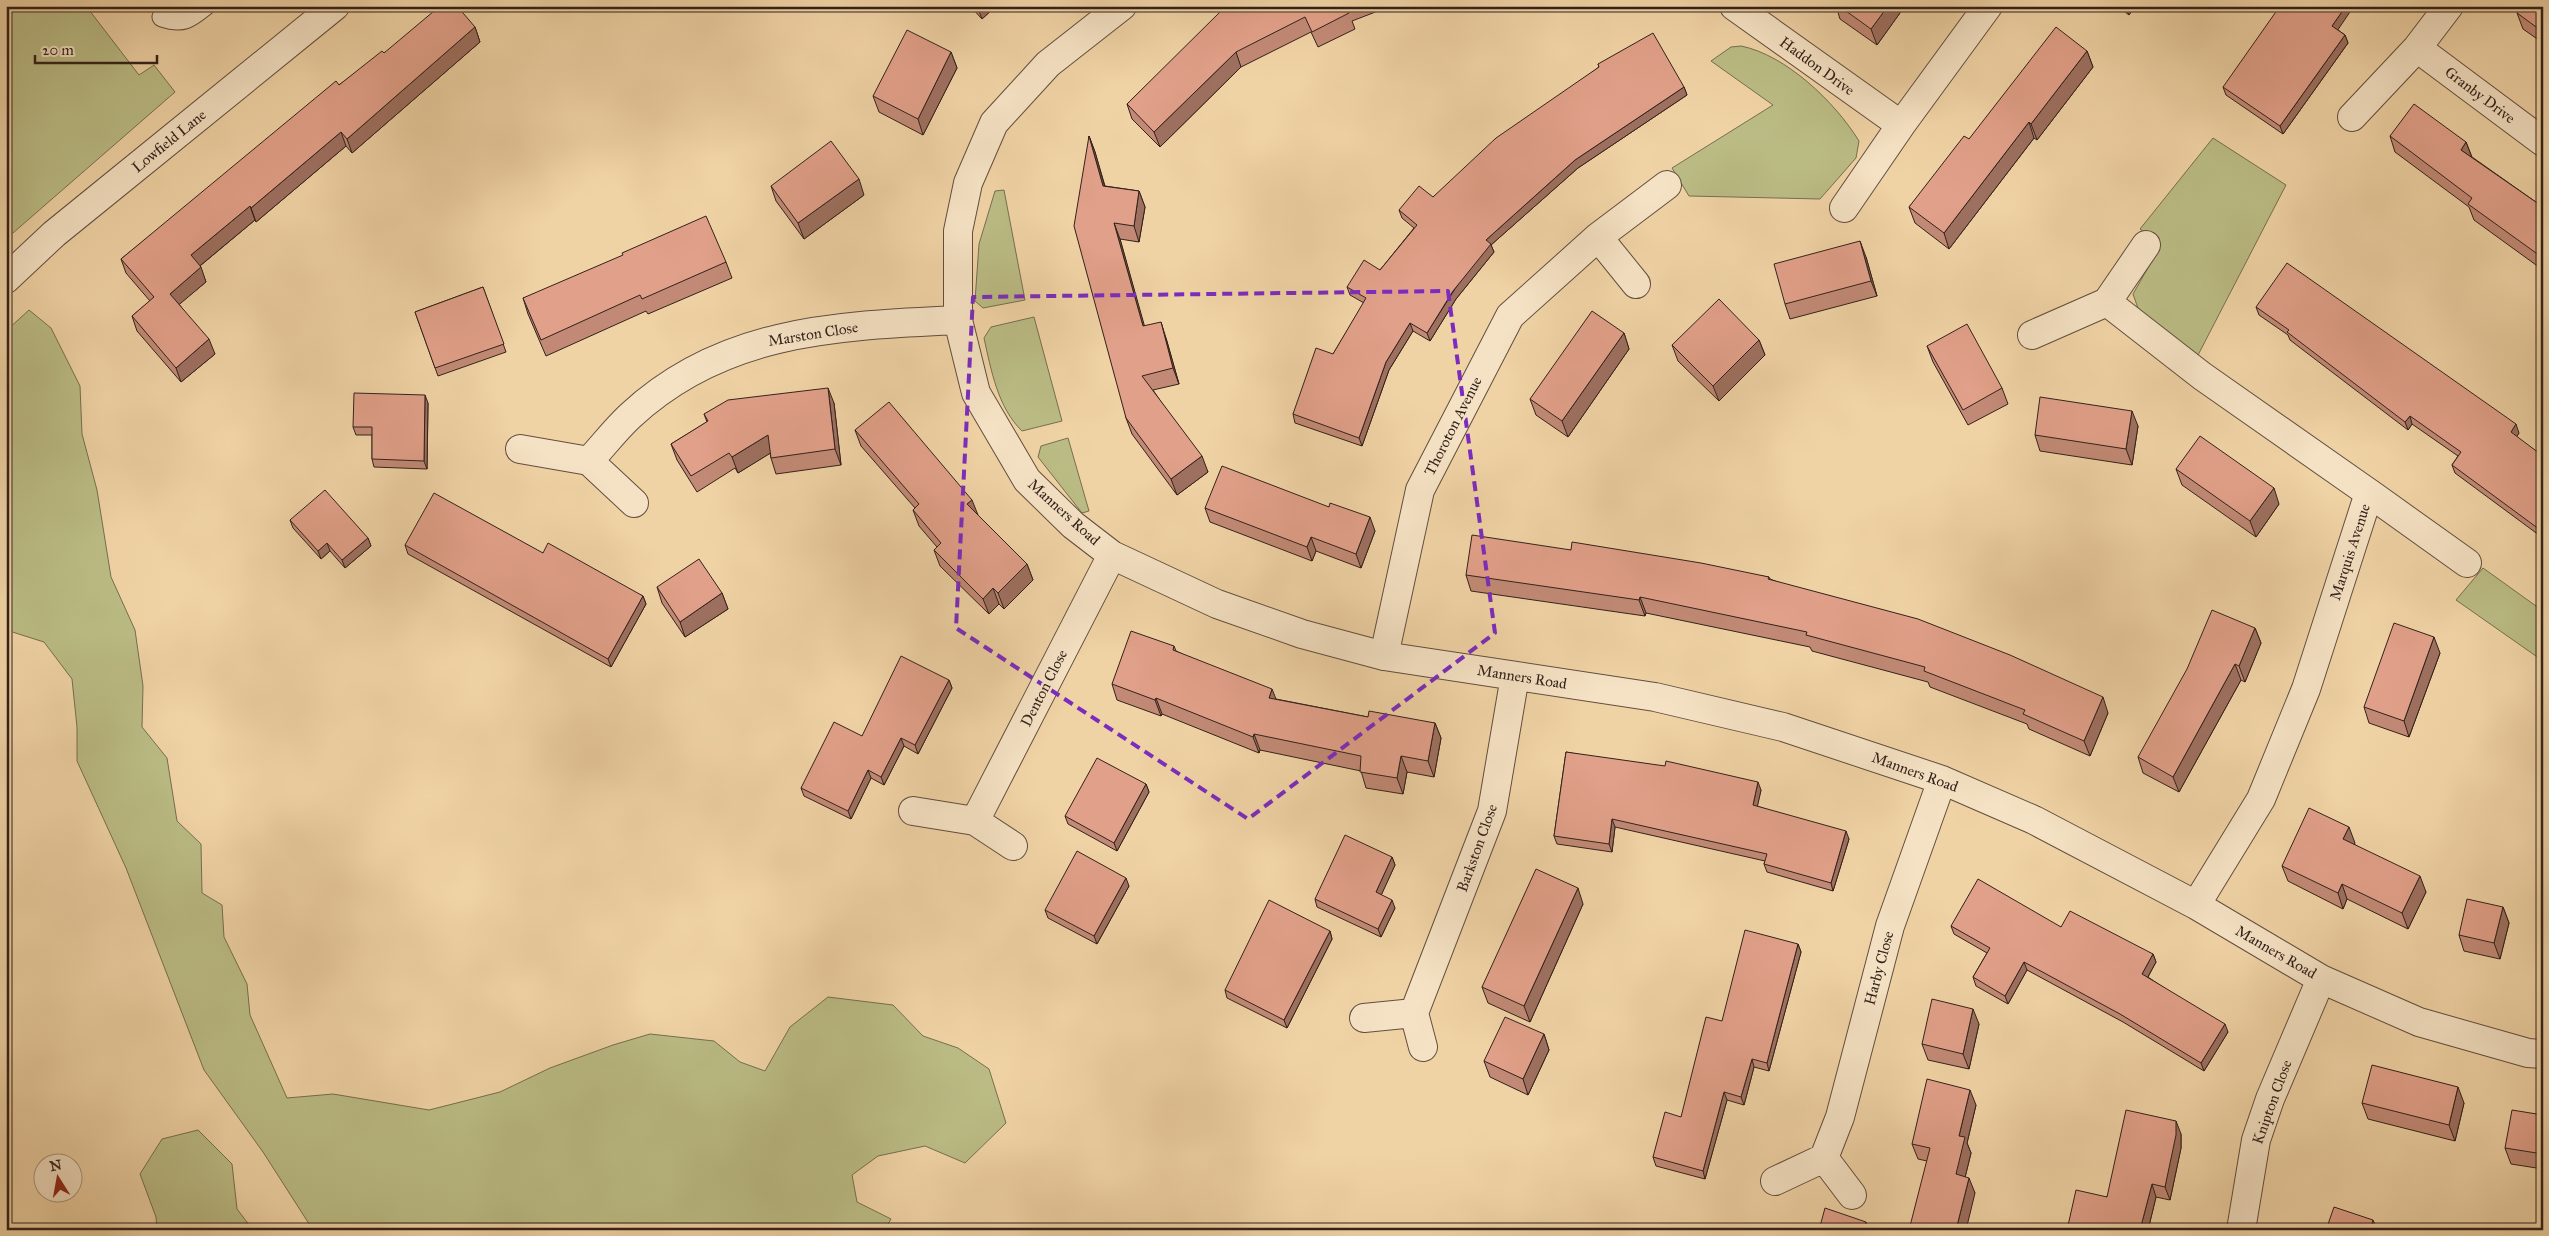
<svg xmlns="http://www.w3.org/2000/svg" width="2549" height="1236" viewBox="0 0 2549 1236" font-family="'IM FELL Great Primer',serif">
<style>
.green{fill:#bbbc85;stroke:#766e50}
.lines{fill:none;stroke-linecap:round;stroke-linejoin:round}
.service-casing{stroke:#624e3e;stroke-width:21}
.minor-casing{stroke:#624e3e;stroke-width:30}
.service{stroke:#f5e2c4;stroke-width:19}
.minor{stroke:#f5e2c4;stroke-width:28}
.wall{fill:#c28a76;stroke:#32211b}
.shaded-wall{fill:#9e7060;stroke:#32211b}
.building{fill:#e1a089;stroke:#32211b}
.marked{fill:none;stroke:#7b2cbf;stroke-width:4;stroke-dasharray:10 6;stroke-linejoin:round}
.labels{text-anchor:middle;stroke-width:5;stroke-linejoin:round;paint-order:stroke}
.street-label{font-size:15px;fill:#32211b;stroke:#f5e2c4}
</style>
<rect width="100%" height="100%" fill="#f0d3a5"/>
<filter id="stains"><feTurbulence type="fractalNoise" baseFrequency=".004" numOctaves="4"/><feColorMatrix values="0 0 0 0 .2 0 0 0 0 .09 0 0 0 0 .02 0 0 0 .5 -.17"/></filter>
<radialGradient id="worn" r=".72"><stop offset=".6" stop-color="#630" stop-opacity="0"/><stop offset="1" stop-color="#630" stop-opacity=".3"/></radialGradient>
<path class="green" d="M6 6H86L139 75 154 65 175 92 6 239Z
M1741 46C1786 55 1835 102 1859 141L1856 158 1820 199 1689 196 1672 168 1773 105 1711 61 1731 47Z
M2213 138 2286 185 2197 357 2140 314 2133 294 2157 252V242L2140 229Z
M1004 190 1025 300 983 308 975 301 979 244 995 191Z
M29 310 51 328 80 386 82 434 97 490 111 577 135 630 143 686 142 727 167 758 177 821 201 844 202 893 222 905 224 937 247 984 250 1015 287 1098 333 1094 429 1110 500 1092 550 1068 613 1045 650 1034 714 1041 740 1062 765 1071 790 1027 828 997 893 1005 923 1036 958 1048 989 1069 1006 1123 965 1163 925 1146 878 1156 852 1175 857 1202 891 1219 885 1230H313L263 1152 204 1070 126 868 77 761V727L72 679 44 642 6 630V331Z
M1034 317 1062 421 1022 431C998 408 991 370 984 338L991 327Z
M1068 438 1089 511 1082 513 1038 457 1041 446Z
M2483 568 2543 611V661L2456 600Z
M198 1130 232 1164 237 1209 253 1230H157L156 1217 140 1174 162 1139Z"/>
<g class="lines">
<defs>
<path id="service" d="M162 17C183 24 189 19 205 6"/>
<path id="minor" d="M1122 6 1048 64 994 123 968 183 958 231V320L976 393 1027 480 1073 525 1112 555 1217 604 1302 634 1384 656 1655 697 1783 727 1942 780 2034 820 2196 905 2321 979 2419 1022 2528 1053 2543 1054
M1734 6 1901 125
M2449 6 2417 48 2543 142
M2352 117 2417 48
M1844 208 1901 125 1988 6
M1598 237 1667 185
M6 279 54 234 335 6
M2107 302 2146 245
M2032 335 2107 302 2202 376 2369 493 2306 689 2261 799 2196 905
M520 449 589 461 634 503
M589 461C603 446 615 430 630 416 723 329 838 326 958 320
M2369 493 2467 563
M1384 656 1420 490 1510 316 1598 237 1636 284
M913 811 975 821 1013 846
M975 821 1112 555
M1414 1013 1492 811 1515 676
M1364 1018 1414 1013 1423 1047
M1824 1158 1840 1117 1890 926 1942 780
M1775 1181 1824 1158 1852 1195
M2241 1230 2256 1140 2270 1099 2321 979"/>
</defs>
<use href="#service" class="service-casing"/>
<use href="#minor" class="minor-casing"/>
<use href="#service" class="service"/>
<use href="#minor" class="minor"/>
</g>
<path class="wall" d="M970 6H996L982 19Z
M1231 6H1391L1352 21 1355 29 1318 47 1311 32 1241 67 1160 147 1132 119 1127 104Z
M1836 6H1905L1877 45 1840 19Z
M2117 6H2135L2129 15Z
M2543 6V43L2523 29 2517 13Z
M475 27 480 42 352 153 346 146 256 222 255 220 200 266 206 282 179 304 215 354 181 382 137 331 132 316 150 301 126 273 121 259 339 85 384 53Z
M2338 30 2345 35 2348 43 2283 134 2226 95 2223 87Z
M2087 51 2093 67 2037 140 2034 138 1949 249 1915 223 1909 207 1969 139Z
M951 52 957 68 923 135 879 112 873 96Z
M1598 64 1684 87 1687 95 1578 168 1491 245 1494 252 1456 299 1430 341 1413 331 1389 370 1362 446 1295 423 1293 414 1333 354 1364 303 1350 295 1347 287 1380 270 1414 228 1402 218 1399 210 1433 197 1599 67Z
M1089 136 1095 152 1105 186 1139 191 1145 207 1139 242 1120 239 1144 326 1166 338 1179 384 1153 390 1208 472 1177 495 1132 434 1126 418Z
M2390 136 2466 142 2472 157 2543 207V270L2474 220 2469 207 2395 152Z
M771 186 864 195 804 239 776 201Z
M1866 257 1877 296 1790 319 1785 304Z
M726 262 732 278 648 314 646 311 546 356 528 314 523 298Z
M483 287 506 352 438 376 415 312Z
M2256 307 2519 433 2516 437 2543 456V538L2455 473 2452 465 2458 456 2412 424 2408 430 2290 340 2288 335 2259 315Z
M1624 333 1629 349 1568 437 1536 415 1530 399Z
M1759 340 1765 355 1719 401 1678 361 1672 345Z
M1927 346 2002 388 2008 404 1968 425 1933 362Z
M428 403 427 469 374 467 372 459V435H356L353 427Z
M834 403 841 465 776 474 771 458 770 453 738 473 735 468 697 492 677 460 671 444 707 422 704 414Z
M2138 426 2132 465 2040 451 2035 435Z
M855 430 978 515 1027 564 1033 580 1004 609 999 604 989 614 940 566 934 550 937 547 919 526 913 510 915 508 861 446Z
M2176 469 2279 504 2256 537 2182 485Z
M1329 507 1375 531 1361 568 1316 551 1312 561 1210 522 1205 508Z
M290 520 368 538 371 546 345 568 330 551 321 559 293 528Z
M405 545 543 553 643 596 646 604 611 667 408 554Z
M1571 550 1769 577 1770 579 2108 713 2090 756 2029 729 2027 724 1930 687 1928 682 1812 651 1810 647 1646 613 1645 616 1471 591 1466 575Z
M657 587 722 593 728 609 685 637 662 603Z
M2255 628 2261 643 2245 682 2241 680 2179 792 2143 773 2138 757Z
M1174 646 1176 651 1276 699 1368 717 1435 723 1441 738 1434 777 1407 772 1403 794 1366 788 1361 771 1260 750 1259 753 1162 714 1161 716 1117 700 1112 684Z
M2440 653 2409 737 2369 723 2364 707Z
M949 680 952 688 918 754 904 746 884 785 871 778 851 819 804 796 801 788 862 736Z
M1566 752 1761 790 1757 806 1849 839 1833 891 1767 872 1764 864 1765 861 1615 827 1612 852 1557 844 1554 836Z
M1146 784 1149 792 1117 851 1068 824 1065 816Z
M2355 843 2354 844 2426 892 2408 929 2347 899 2343 909 2288 881 2282 866Z
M1392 857 1395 865 1381 895 1395 908 1381 937 1317 907 1315 899Z
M1129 886 1097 944 1048 918 1045 910Z
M1583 904 1530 1022 1488 1003 1482 987Z
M2503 907 2509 923 2500 959 2464 951 2459 935Z
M1951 926 2061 927 2153 954 2156 962 2148 977 2228 1032 2204 1071 2123 1022 2027 970 2008 1004 1976 986 1973 977 1987 953 1954 934Z
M1330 931 1332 939 1287 1028 1227 998 1225 990Z
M1798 944 1801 952 1769 1071 1754 1067 1744 1105 1727 1100 1705 1179 1656 1166 1653 1157 1681 1117 1722 1021Z
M1979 1024 1969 1069 1928 1060 1922 1044Z
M1544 1034 1549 1050 1528 1095 1490 1077 1484 1061Z
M2362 1103H2464L2455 1141 2368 1119Z
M1976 1105 1967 1143 1971 1153 1965 1177 1975 1193 1927 1161 1918 1159 1912 1144Z
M2543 1115V1169L2511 1164 2505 1148Z
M2181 1134V1148L2170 1200 2156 1197 2148 1230H2067Z"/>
<path class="shaded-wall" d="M977 6H996L982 19Z
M1888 6H1905L1877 45 1871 29Z
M2125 6H2135L2129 15Z
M2346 6H2354L2335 34 2332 26Z
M475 27 480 42 352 153 347 139Z
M2345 35 2348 43 2283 134 2280 126Z
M2087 51 2093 67 2037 140 2031 124Z
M951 52 957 68 923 135 918 119Z
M1236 52 1241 67 1160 147 1154 132Z
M1684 87 1687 95 1578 168 1491 245 1494 252 1456 299 1430 341 1427 333 1486 240 1575 160Z
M2029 122 2034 138 1949 249 1944 233Z
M341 132 346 146 256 222 251 208Z
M1089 136 1095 152 1109 202 1103 186Z
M2466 142 2472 158 2461 150Z
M859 179 864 195 804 239 798 223Z
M1139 191 1145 207 1139 242 1134 226Z
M250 206 255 220 196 269 191 255Z
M1114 223 1120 239 1149 342 1143 326Z
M1860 241 1866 257 1877 296 1871 281Z
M201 267 206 282 175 308 170 294Z
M1161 322 1166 338 1179 384 1173 368Z
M1410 323 1413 331 1389 370 1362 446 1359 438 1386 362Z
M1624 333 1629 349 1568 437 1562 421Z
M209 339 215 354 181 382 176 368Z
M1759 340 1765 355 1719 401 1713 386Z
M828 388 834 403 841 465 835 449Z
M425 395 428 403 427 469 424 461Z
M2132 411 2138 426 2132 465 2126 449Z
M2410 416 2412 424 2408 430 2405 422Z
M2516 424 2519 433 2514 441 2511 432Z
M768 435 774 451 738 473 732 457Z
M1202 456 1208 472 1177 495 1171 479Z
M2274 488 2279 504 2256 537 2250 521Z
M972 500 978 515 967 504Z
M1370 517 1375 531 1361 568 1356 554Z
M1311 537 1316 551 1312 561 1307 547Z
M368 538 371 546 345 568 342 560Z
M327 543 330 551 321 559 318 551Z
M1027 564 1033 580 1004 609 998 593Z
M993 588 999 604 989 614 983 599Z
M722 593 728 609 685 637 680 622Z
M643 596 646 604 611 667 608 659Z
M1640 597 1646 613 1645 616 1639 600Z
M2255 628 2261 643 2245 682 2239 666Z
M2434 637 2440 653 2409 737 2404 721Z
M2235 664 2241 680 2179 792 2173 777Z
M949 680 952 688 918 754 915 745Z
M1272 689 1278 704 1269 698Z
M2103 697 2108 713 2090 756 2084 741Z
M1156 698 1162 714 1161 716 1155 700Z
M1435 723 1441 738 1434 777 1428 761Z
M1254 734 1260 750 1259 753 1253 737Z
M901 738 904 746 884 785 881 777Z
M1401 756 1407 772 1403 794 1397 778Z
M868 770 871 778 851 819 848 811Z
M1758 782 1761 790 1756 813 1753 805Z
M1146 784 1149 792 1117 851 1114 843Z
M1612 819 1615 827 1612 852 1609 844Z
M2349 827 2355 843 2349 855 2343 839Z
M1846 831 1849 839 1833 891 1831 883Z
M1392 857 1395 865 1379 900 1376 892Z
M2420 876 2426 892 2408 929 2402 913Z
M1126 878 1129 886 1097 944 1094 936Z
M2342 884 2347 899 2343 909 2338 893Z
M1578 888 1583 904 1530 1022 1524 1006Z
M1392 900 1395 908 1381 937 1378 929Z
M2503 907 2509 923 2500 959 2494 943Z
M1330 931 1332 939 1287 1028 1284 1020Z
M1798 944 1801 952 1769 1071 1767 1063Z
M2153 954 2156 962 2145 982 2142 974Z
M2024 962 2027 970 2008 1004 2005 996Z
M1973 1009 1979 1024 1969 1069 1963 1054Z
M2225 1024 2228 1032 2204 1071 2201 1063Z
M1544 1034 1549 1050 1528 1095 1523 1079Z
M1752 1059 1754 1067 1744 1105 1741 1097Z
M2458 1087 2464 1103 2455 1141 2449 1125Z
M1970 1090 1976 1105 1967 1143 1971 1153 1962 1190 1956 1174 1959 1136Z
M1724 1092 1727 1100 1705 1179 1703 1171Z
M2176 1121 2181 1134V1148L2170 1200 2165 1187Z
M1969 1178 1975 1193 1966 1230H1956Z
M2152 1184 2156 1197 2148 1230H2140Z
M2373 1220 2377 1230 2371 1227Z
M1866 1222 1869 1230H1864Z"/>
<path class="building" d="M440 6H457L475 27 347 139 341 132 251 208 250 206 191 255 201 267 170 294 209 339 176 368 132 316 154 297 121 259 336 81 339 85 382 51 384 53Z
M1231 6H1347L1346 7 1349 13 1312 32 1305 17 1236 52 1154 132 1127 104 1222 10Z
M1839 6H1888L1871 29Z
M2280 6H2346L2332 26 2345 35 2280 126 2223 87Z
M2522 6H2543V32L2517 13Z
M2056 27 2087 51 2031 124 2029 122 1944 233 1909 207 1964 136 1969 139Z
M907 30 951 52 918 119 873 96Z
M1653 33 1684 87 1575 160 1486 240 1491 244 1453 291 1427 333 1410 323 1386 362 1359 438 1293 414 1316 348 1333 354 1366 298 1347 287 1364 260 1380 270 1417 225 1399 210 1419 186 1433 197 1496 138 1599 67 1598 64Z
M2414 104 2466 142 2461 150 2543 207V258L2468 204 2472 198 2390 136Z
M1089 136 1103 186 1139 191 1134 226 1114 223 1143 326 1161 322 1173 368 1142 376 1202 456 1171 479 1126 418 1074 226Z
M831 141 859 179 798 223 771 186Z
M706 216 726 262 642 299 640 295 541 340 523 298 623 255 622 253Z
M1860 241 1871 281 1785 304 1774 264Z
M2287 263 2516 424 2511 432 2543 456V532L2452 465 2461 452 2410 416 2405 422 2287 332 2289 330 2256 307Z
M483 287 504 344 435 368 415 312Z
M1719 299 1759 340 1713 386 1672 345Z
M1592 311 1624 333 1562 421 1530 399Z
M1967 324 2002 388 1963 410 1927 346Z
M828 388 835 449 771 458 768 435 732 457 729 453 691 476 671 444 708 421 704 414 728 400Z
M354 393 425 395 424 461 372 459V427H353Z
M2040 397 2132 411 2126 449 2035 435Z
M889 402 972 500 967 504 1027 564 998 593 993 588 983 599 934 550 941 543 913 510 919 504 855 430Z
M2200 436 2274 488 2250 521 2176 469Z
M1222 466 1329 507 1330 503 1370 517 1356 554 1311 537 1307 547 1205 508Z
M325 490 368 538 342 560 327 543 318 551 290 520Z
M434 493 543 553 548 543 643 596 608 659 405 545Z
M1472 535 1571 550 1572 542 1701 563 1769 577 1768 579 1918 619 2010 655 2103 697 2084 741 2023 714 2025 710 1924 671 1925 667 1806 635 1807 632 1640 597 1639 600 1466 575Z
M699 559 722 593 680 622 657 587Z
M2212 610 2255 628 2239 666 2235 664 2173 777 2138 757 2187 669Z
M2394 623 2434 637 2404 721 2364 707Z
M1131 631 1174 646 1173 650 1272 689 1269 698 1368 717 1369 711 1435 723 1428 761 1401 756 1397 778 1360 772 1361 756 1254 734 1253 737 1156 698 1155 700 1112 684Z
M901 656 949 680 915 745 901 738 881 777 868 770 848 811 801 788 834 722 862 736Z
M1566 752 1665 766 1666 761 1758 782 1753 805 1846 831 1831 883 1764 864 1767 854 1612 819 1609 844 1554 836Z
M1097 758 1146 784 1114 843 1065 816Z
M2309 808 2349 827 2343 839 2420 876 2402 913 2342 884 2338 893 2282 866Z
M1345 835 1392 857 1376 892 1392 900 1378 929 1315 899Z
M1077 851 1126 878 1094 936 1045 910Z
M1536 869 1578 888 1524 1006 1482 987Z
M1978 879 2061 927 2070 911 2153 954 2142 974 2225 1024 2201 1063 2120 1014 2024 962 2005 996 1973 977 1990 948 1951 926Z
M2467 899 2503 907 2494 943 2459 935Z
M1269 900 1330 931 1284 1020 1225 990Z
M1745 930 1798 944 1767 1063 1752 1059 1741 1097 1724 1092 1703 1171 1653 1157 1665 1112 1681 1117 1706 1017 1722 1021Z
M1932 999 1973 1009 1963 1054 1922 1044Z
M1505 1017 1544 1034 1523 1079 1484 1061Z
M2372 1065 2458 1087 2449 1125 2362 1103Z
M1927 1079 1970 1090 1959 1136 1965 1137 1956 1174 1969 1178 1956 1230H1909L1930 1148 1912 1144Z
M2126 1110 2176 1121V1135L2165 1187 2152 1184 2140 1230H2067L2076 1190 2107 1197Z
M2512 1110 2543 1115V1154L2505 1148Z
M2334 1207 2373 1220 2371 1227 2379 1230H2326Z
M1825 1208 1866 1222 1864 1230H1819Z"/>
<path class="marked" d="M1448 291 1495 633 1248 819 956 628 973 297Z"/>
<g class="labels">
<g class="street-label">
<text transform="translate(1817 66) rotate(36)" y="5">Haddon Drive</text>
<text transform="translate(2480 95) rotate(37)" y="5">Granby Drive</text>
<text transform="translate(169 141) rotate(-39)" y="5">Lowfield Lane</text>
<text transform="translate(813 334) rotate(-9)" y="5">Marston Close</text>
<text transform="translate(1453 426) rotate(-63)" y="5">Thoroton Avenue</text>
<text transform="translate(1064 512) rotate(42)" y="5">Manners Road</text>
<text transform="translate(2350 552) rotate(-72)" y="5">Marquis Avenue</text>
<text transform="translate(1522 677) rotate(9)" y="5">Manners Road</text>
<text transform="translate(1044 688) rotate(-63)" y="5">Denton Close</text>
<text transform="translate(1915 772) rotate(20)" y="5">Manners Road</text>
<text transform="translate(1477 848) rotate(-70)" y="5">Barkston Close</text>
<text transform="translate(2276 952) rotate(30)" y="5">Manners Road</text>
<text transform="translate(1879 968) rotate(-75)" y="5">Harby Close</text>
<text transform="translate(2272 1102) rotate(-70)" y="5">Knipton Close</text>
</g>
</g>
<rect width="2549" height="1236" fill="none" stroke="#f0d3a5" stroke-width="25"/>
<rect x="8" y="8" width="2534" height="1221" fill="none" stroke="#32211b" stroke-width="2.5"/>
<rect x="12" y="12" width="2524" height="1211" fill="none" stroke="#32211b"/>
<g transform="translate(58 1178) rotate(349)"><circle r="24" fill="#f5e2c4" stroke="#a79580"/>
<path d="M0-4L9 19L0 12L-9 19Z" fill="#8f2418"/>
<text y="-8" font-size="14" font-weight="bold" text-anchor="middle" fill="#32211b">N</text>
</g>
<path d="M35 55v8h122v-8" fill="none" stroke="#32211b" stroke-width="2.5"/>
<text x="42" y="55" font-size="15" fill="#32211b" stroke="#f5e2c4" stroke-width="4" paint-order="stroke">20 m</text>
<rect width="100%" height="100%" filter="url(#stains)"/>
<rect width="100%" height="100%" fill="url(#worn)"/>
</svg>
